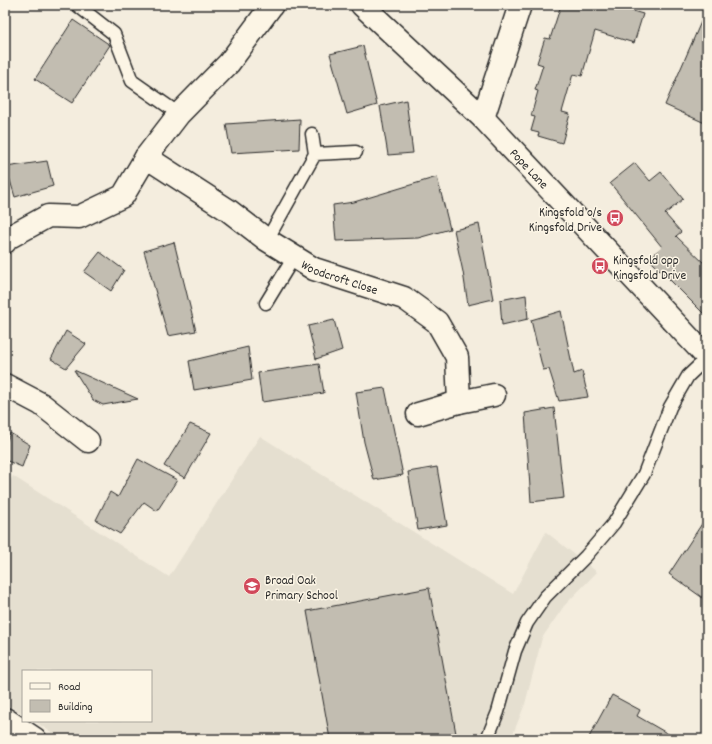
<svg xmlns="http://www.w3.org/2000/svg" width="712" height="744" viewBox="0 0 712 744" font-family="Dekko,sans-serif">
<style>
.built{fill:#e5dfd0}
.building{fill:#c2bdb1;stroke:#2b2b2b}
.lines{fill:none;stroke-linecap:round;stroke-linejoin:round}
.lane-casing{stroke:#2b2b2b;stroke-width:15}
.street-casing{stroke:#2b2b2b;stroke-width:25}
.secondary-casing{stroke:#2b2b2b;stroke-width:25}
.lane{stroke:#fcf5e5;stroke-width:12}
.street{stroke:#fcf5e5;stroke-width:22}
.secondary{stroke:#fcf5e5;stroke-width:22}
.labels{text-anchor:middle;stroke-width:3;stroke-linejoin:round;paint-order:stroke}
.street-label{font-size:13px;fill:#2b2b2b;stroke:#fcf5e5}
.poi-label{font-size:13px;fill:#2b2b2b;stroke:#fcf5e5;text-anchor:start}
</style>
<rect width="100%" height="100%" fill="#f4edde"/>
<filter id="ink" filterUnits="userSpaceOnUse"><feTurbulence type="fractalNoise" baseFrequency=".025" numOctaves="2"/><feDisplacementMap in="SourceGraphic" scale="8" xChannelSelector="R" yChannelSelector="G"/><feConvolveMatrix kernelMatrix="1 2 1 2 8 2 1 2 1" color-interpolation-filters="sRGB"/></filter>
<g filter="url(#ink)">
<path class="built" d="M260 436 513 594 546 532 597 572 564 606 542 638 525 704 511 739H62L34 721H151V671H23V714L5 703V488L13 476 169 577Z"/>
<path class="building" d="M561 5H612L643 14 634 43 595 31 582 76 573 74 562 112 570 114 562 143 538 136 539 133 531 131 535 117 531 116 538 91 535 90 543 65 537 63 545 38 550 39Z
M707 8V124L665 105Z
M73 20 110 45 72 103 35 79Z
M363 46 377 105 347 114 330 54Z
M406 100 413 153 388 155 380 106Z
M300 119 299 149 231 153 226 124Z
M47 161 53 186 15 197 6 167Z
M635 163 650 181 661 172 683 199 665 214 681 232 676 236 707 266V317L649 259 662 247 610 183Z
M437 177 450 229 418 238 336 241 333 205 354 202Z
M479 224 493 299 468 305 463 272 454 230Z
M174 242 196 331 168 336 144 251Z
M100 252 124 270 111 291 84 272Z
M526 295 528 319 502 325 500 300Z
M561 311 574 374 582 371 588 397 559 401 549 369 543 370 531 320Z
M334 320 342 350 316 359 308 326Z
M66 331 86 344 66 368 51 359Z
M248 347 252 380 194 390 189 361Z
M319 364 324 393 262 402 258 373Z
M74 370 138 399 103 405 93 400Z
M385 388 403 475 374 480 364 442 356 392Z
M554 408 564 498 531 502 525 413Z
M190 424 211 433 185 478 164 466Z
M10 433 30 445 22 467 5 460V445Z
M138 459 177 480 157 511 144 502 120 534 96 520 110 492 118 497Z
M437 467 447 525 418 530 408 472Z
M707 516V601L669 574Z
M429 588 457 739H330L307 611Z
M612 695 640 710 637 716 677 739H588Z"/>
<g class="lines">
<defs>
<path id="lane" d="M77 5 114 34 132 81 179 114
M312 134 315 154
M267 240 315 154 356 152
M266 303 294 257
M487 739 498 712 515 651 527 623 545 597 586 556 614 523 644 474 670 407 688 376 707 358"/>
<g id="street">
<path d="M483 118 520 5"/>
<path id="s1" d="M146 157 228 210 267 240 314 269 404 298 437 322 457 357 459 402 494 395"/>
<path d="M5 242 6 239 48 216 79 217 123 196 146 157 179 114 229 63 272 5"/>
<path d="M5 385 41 404 88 441"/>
<path d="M418 414 459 402"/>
<path d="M5 719 35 739"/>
</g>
<g id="secondary">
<path id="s2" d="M362 5 483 118 707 357"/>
</g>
</defs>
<use href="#lane" class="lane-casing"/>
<use href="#street" class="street-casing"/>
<use href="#secondary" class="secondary-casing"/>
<use href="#lane" class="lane"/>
<use href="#street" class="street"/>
<use href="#secondary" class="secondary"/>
</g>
</g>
<defs>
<symbol id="bus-disc" viewBox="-11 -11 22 22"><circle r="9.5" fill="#d1495b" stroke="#fcf5e5"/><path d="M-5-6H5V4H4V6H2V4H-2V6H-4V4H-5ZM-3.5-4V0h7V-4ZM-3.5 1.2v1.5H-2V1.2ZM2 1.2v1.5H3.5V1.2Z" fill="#fff"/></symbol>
<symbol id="school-disc" viewBox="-11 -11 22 22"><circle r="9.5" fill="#d1495b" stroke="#fcf5e5"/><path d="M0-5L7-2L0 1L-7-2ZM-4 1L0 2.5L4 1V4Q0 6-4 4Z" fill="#fff"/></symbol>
</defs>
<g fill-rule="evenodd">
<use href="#bus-disc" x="605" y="208" width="20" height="20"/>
<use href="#bus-disc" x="590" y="256" width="20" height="20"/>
<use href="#school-disc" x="242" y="576" width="20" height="20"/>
</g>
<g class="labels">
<g class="street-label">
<text dy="5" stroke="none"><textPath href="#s2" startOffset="234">Pope Lane</textPath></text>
<text dy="5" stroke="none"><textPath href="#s1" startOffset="229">Woodcroft Close</textPath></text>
</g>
<g class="poi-label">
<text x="602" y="216" text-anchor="end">Kingsfold o/s<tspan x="602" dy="15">Kingsfold Drive</tspan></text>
<text x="613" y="264">Kingsfold opp<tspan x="613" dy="15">Kingsfold Drive</tspan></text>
<text x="265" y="584">Broad Oak<tspan x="265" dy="15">Primary School</tspan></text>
</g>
</g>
<rect width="712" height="744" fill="none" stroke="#fcf5e5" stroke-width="20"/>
<rect x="10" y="10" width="692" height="724" fill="none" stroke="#2b2b2b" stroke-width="1.5" filter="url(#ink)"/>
<rect x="22" y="670" width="130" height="52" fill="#fcf5e5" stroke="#a8a49b"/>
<rect x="30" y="683" width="20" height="6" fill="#fcf5e5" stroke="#a8a49b"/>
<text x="58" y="690" font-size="12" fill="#2b2b2b">Road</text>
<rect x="30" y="700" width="20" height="12" fill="#c2bdb1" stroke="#a8a49b"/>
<text x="58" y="710" font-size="12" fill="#2b2b2b">Building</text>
</svg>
